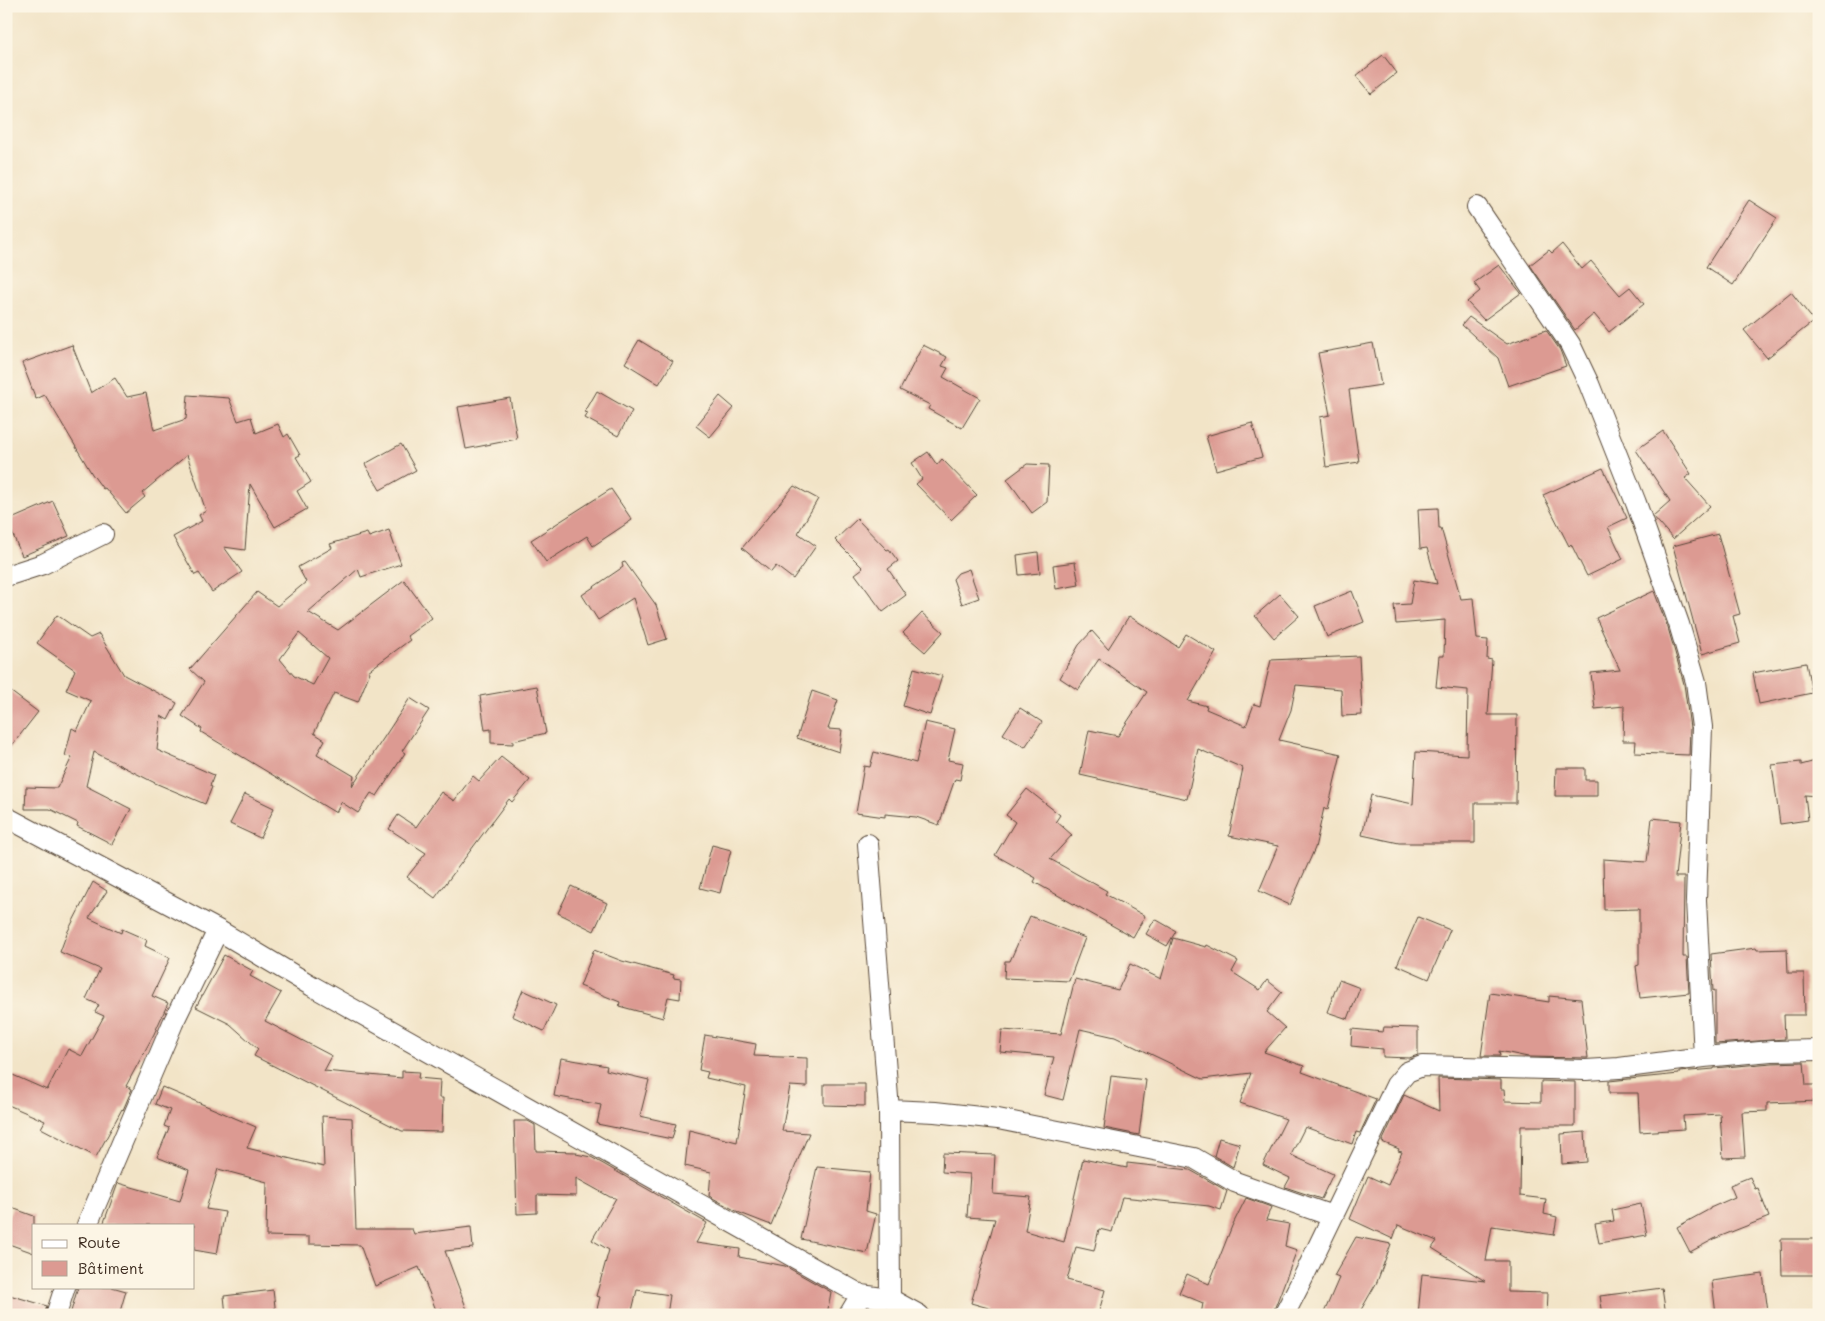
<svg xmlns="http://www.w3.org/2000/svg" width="1825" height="1321" viewBox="0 0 1825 1321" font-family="Mali,sans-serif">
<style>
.building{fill:#dc9a92;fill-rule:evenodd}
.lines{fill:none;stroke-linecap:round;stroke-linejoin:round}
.minor-casing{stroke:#564637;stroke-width:22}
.minor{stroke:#fff;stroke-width:20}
</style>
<rect width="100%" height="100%" fill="#fcf5e5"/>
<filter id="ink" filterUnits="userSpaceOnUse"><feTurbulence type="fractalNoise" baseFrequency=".02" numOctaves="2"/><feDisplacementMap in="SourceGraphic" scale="10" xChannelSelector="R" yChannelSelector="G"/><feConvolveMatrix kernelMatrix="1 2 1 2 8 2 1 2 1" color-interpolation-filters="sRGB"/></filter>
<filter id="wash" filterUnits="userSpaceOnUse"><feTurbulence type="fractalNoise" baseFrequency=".0096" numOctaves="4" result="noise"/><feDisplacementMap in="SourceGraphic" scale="20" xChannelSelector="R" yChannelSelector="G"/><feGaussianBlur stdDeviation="1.12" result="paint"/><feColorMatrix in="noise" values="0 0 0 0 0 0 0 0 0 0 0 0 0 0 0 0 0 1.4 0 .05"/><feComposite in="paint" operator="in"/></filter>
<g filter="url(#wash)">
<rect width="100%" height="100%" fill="#f2e4c7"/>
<g id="blocks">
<path class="building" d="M1383 55 1397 73 1371 94 1356 76Z
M1749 200 1777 218 1733 285 1706 267Z
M1562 244 1582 269 1591 261 1620 295 1630 287 1644 304 1609 332 1594 314 1575 330 1530 265 1549 250 1552 253Z
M1499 265 1521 293 1484 320 1467 302 1480 291 1474 283Z
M1791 292 1814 321 1767 358 1744 330Z
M1469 317 1507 344 1546 330 1560 350 1566 366 1508 386 1498 358 1462 325Z
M639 340 673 361 659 384 625 363Z
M1373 343 1381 385 1349 390 1359 462 1326 467 1320 417 1330 415 1318 353Z
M72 345 91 393 115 378 127 397 146 393 154 430 186 419 188 395 229 398 238 421 251 417 256 433 278 424 284 437 288 434 300 455 296 457 311 482 297 491 307 509 275 527 250 484 245 550 224 547 242 572 212 592 199 573 195 575 173 537 202 521 199 515 206 511 187 455 142 493 145 497 126 513 105 488 103 489 92 474 45 395 36 399 22 363Z
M923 345 947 357 942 366 948 368 943 377 980 398 962 428 928 409 930 405 900 390Z
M597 391 632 411 618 436 585 418 588 413 585 412Z
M720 396 734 408 710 437 696 426Z
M510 398 517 439 466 449 458 407Z
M1252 423 1262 457 1216 470 1206 436Z
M1663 431 1691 474 1685 478 1710 506 1673 539 1653 516 1670 501 1636 450Z
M401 444 416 470 380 490 365 464Z
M928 452 937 465 942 459 977 495 951 520 916 484 922 479 912 463Z
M1027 464 1049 465 1047 502 1032 513 1007 479Z
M1603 468 1627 518 1608 527 1623 559 1587 576 1571 544 1569 546 1543 495Z
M794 486 818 499 798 533 816 546 793 579 776 566 771 572 742 548Z
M611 489 632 520 593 546 587 536 546 562 531 540Z
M53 501 69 536 22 556 7 521Z
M1438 508 1439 528H1441L1461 599 1473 598 1477 639 1488 640 1487 659 1492 660 1488 715H1517L1516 803H1475V843H1399L1362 835 1371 795 1413 804 1416 752 1467 755 1468 690 1436 687 1439 656H1444L1445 620 1396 624 1394 605 1410 604 1414 580 1437 584 1427 548 1420 549 1418 509Z
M857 519 887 550 889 549 898 561 888 569 906 595 883 612 855 574 863 568 835 540Z
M389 530 401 564 361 577 358 569 308 612 338 630 404 580 432 618 407 636 410 640 368 671 370 672 358 702 334 693 314 733 325 740 317 754 354 776 352 786 410 698 429 710 402 751 405 753 377 796 371 793 358 813 341 802 336 813 201 732 202 729 182 716 204 682 190 669 257 592 277 606 306 582 298 567 332 548 330 544 367 533 369 537ZM299 633 328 658 313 685 294 676 280 659Z
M1718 534 1740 614 1733 616 1740 643 1702 654 1673 546Z
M1038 552 1040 573 1019 575 1017 555Z
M625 562 656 605 667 639 648 645 633 598 598 620 582 595 623 567 622 563Z
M1075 562 1079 585 1056 589 1053 565Z
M969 569 979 598 962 604 953 579 958 573Z
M1352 591 1364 622 1327 637 1315 606Z
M1654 591 1668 628 1684 684 1690 728 1689 755 1635 753 1636 741H1623L1624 706 1595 709 1591 673 1620 670 1596 618Z
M1280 594 1299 616 1274 638 1255 616Z
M922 613 943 632 925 652 903 633Z
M57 615 90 638 99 634 124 675 177 703 168 720 161 716 157 750 214 775 210 786 212 787 205 804 155 783 94 752 86 786 131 809 112 844 77 826 78 823 50 809H25L26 787 57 788 72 757 65 756 72 728 77 731 91 701 66 690 75 670 37 643Z
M1129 616 1178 647 1186 634 1216 652 1188 701 1207 706 1206 709 1246 726 1254 704 1260 706 1271 660 1359 656 1362 715 1342 716 1341 689 1296 685 1291 710 1279 740 1341 754 1328 809 1324 808 1315 848 1290 905 1259 891 1278 846 1229 836 1243 768 1198 749 1187 799 1080 775 1089 730 1118 736 1147 692 1099 659 1078 690 1060 678 1079 645 1092 631 1108 649Z
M1806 663 1812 693 1759 704 1753 673Z
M914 668 942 676 930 715 903 706Z
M537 686 546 733 513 741V744L491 743V729L485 730 480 696Z
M6 688 38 712 6 753Z
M812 691 838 700 828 729 842 730 839 752 797 738Z
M1020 708 1042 722 1025 747 1003 734Z
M925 722 955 729 948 760 963 763 960 780 955 779 939 825 916 817 885 814V817L856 813 864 766 870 767 874 752 916 763Z
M501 757 530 780 512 802 509 799 435 898 407 877 426 853 389 829 398 815 416 827 441 792 454 801 473 776 479 781Z
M1819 760V796L1805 795 1808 820 1780 824 1772 765 1801 762V765Z
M1556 768H1585V780H1597V796H1555Z
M1027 789 1060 815 1056 821 1072 835 1050 859 1107 891 1105 894 1145 916 1133 937 1034 882 1036 878 995 855 1015 822 1006 815Z
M245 794 274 808 260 838 230 824Z
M1652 818 1681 821 1675 877H1684L1683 957H1687L1689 993 1640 998 1636 966 1639 965V909L1604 910 1603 859 1647 862Z
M712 845 731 850 720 893 700 888Z
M93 882 107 891 89 918 121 933 122 929 147 940 145 946 170 958 152 996 168 1003 154 1034 126 1086 132 1089 123 1110 122 1109 96 1157 41 1128 45 1121 6 1104V1072L47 1090 68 1049 82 1056 104 1016 95 1012 99 1005 86 999 100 969 60 952 67 933Z
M571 886 607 903 594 931 558 913Z
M1030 916 1085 938 1069 981 1004 978 1005 961H1010Z
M1418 917 1450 930 1429 979 1397 965Z
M1155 919 1176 931 1167 946 1146 934Z
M1173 938 1206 947 1207 945 1238 961 1232 972 1260 990 1267 980 1282 992 1267 1012 1285 1028 1264 1052 1304 1066 1302 1072 1376 1099 1360 1133 1356 1132 1352 1144 1305 1127 1291 1155 1333 1174 1321 1199 1285 1187 1290 1178 1263 1165 1286 1119 1240 1103 1251 1073 1203 1079 1115 1037 1080 1029 1063 1100 1044 1095 1054 1057 1000 1052 1002 1030 1061 1034 1075 979 1118 990 1130 964 1161 979Z
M1756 948 1757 950 1787 949 1788 973H1804L1805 1015H1784L1785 1039 1715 1044V990L1713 991 1711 954Z
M594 950 622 961 674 975 673 978 681 979 680 999 668 997 663 1018 619 1006 620 1002 580 986Z
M224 955 253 971 250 976 281 993 265 1021 332 1056 324 1071 402 1078V1071L419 1072 418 1078 440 1080 439 1098H443L442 1132 402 1131 254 1056 258 1049 230 1024 196 1007Z
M1339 980 1360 988 1348 1019 1327 1012Z
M523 990 556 1005 544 1031 512 1016Z
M1490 993 1549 1002V996L1581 999 1588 1058 1528 1057 1499 1051 1500 1056H1481Z
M1384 1027 1418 1028V1055L1409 1058 1383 1057V1049L1351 1046 1352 1029 1383 1032Z
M705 1035 756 1044 754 1056 807 1058V1087L790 1086 782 1131 809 1133 771 1225 740 1213 709 1196 711 1172 685 1166 689 1130 737 1142 746 1087 706 1078 708 1072 699 1070Z
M561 1058 607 1066 606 1070 649 1080 640 1116 676 1124 672 1139 597 1124 601 1105 554 1096Z
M1804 1062 1806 1085H1818L1819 1101 1767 1103V1111L1742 1112 1745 1157 1723 1158 1720 1114 1683 1116 1684 1129 1640 1132 1638 1093H1609V1081L1679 1074V1072L1714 1069V1068L1772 1063Z
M1111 1076 1146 1080 1139 1135 1104 1128Z
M1438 1078 1501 1080V1089H1504L1505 1101 1541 1102V1081L1575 1082V1126H1521L1520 1196 1546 1199 1544 1214 1557 1217 1554 1235 1492 1226 1486 1261H1508V1292L1548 1293 1547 1315H1418L1422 1274 1485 1281 1432 1248 1437 1241 1398 1225 1393 1239 1350 1219 1368 1176 1388 1185 1402 1152 1398 1151 1399 1149 1382 1142 1404 1095 1439 1111Z
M824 1084H865V1106L824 1105Z
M162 1087 256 1127 247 1148 324 1167 322 1116 352 1118 356 1229H412L414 1234 471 1227 473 1248 445 1251 469 1315H445L442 1308 436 1310 419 1267 375 1286 360 1245 309 1244V1237L266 1236 267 1182 218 1169 206 1209 225 1212 217 1254 194 1250V1225H103L118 1183 180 1201 189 1170 157 1157 169 1128 164 1126 170 1110 155 1104Z
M514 1121H528L535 1125 536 1151 577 1152 576 1154 591 1157 707 1223 696 1243 740 1249 739 1257 785 1266 831 1292 827 1315H667L670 1295 637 1290 631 1315H619L597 1309 600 1297 596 1296 609 1250 592 1240 616 1198 610 1197 576 1178V1196L537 1195V1213L517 1214Z
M1585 1132 1587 1162 1562 1164 1561 1134Z
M1219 1138 1240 1144 1233 1167 1214 1156Z
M943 1153 995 1155 993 1194 1031 1197 1025 1231 1064 1242 1083 1159 1127 1168V1163L1190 1170 1227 1191 1221 1210 1209 1206 1122 1197 1112 1232 1099 1229 1094 1251 1076 1247 1067 1280 1105 1290 1098 1315H991L992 1309 971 1303 995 1219 967 1217 970 1174 942 1172Z
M817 1167 870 1172 866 1211 876 1214 867 1253 801 1239Z
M1750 1177 1755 1189 1758 1188 1769 1217 1716 1238 1690 1252 1677 1227 1710 1209V1208L1735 1197 1730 1185Z
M1246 1198 1271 1207 1266 1220 1289 1224 1285 1246 1297 1250 1272 1315H1201L1203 1303 1179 1293 1187 1274 1209 1284 1232 1226Z
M1641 1204 1647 1235 1599 1243 1595 1224 1614 1221 1612 1210Z
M12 1208 34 1216V1253L6 1243V1222Z
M1356 1237 1391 1244 1377 1282 1358 1315H1323L1339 1278 1334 1276Z
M1781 1239H1818L1819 1275H1782Z
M1763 1274 1768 1312 1750 1315H1716L1712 1281Z
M78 1287H112L126 1291 119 1315H70Z
M1662 1288 1666 1315H1603L1600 1296Z
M273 1290 276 1315H226L224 1296Z
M6 1294 47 1306 44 1315H6Z"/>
</g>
</g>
<g filter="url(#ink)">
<use href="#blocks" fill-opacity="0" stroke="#564637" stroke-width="1"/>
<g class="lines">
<defs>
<path id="minor" d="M6 576 43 564 103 534
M6 817 218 930 312 986 861 1295 890 1299 919 1315
M868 844 889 1110 890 1299
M1704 1057 1771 1051 1819 1050
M889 1110 935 1112 998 1119 1194 1158 1235 1182 1332 1216
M87 1225 173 1023 218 930
M56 1315 65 1287
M849 1315 861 1295
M1284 1315 1302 1280 1396 1085 1407 1072 1422 1066 1586 1070 1619 1068 1704 1057 1696 900 1702 727 1696 682 1679 624 1636 503 1589 384 1570 344 1477 207"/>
</defs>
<use href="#minor" class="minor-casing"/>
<use href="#minor" class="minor"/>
</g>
</g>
<rect width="1825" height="1321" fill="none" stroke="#fcf5e5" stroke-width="25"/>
<rect x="32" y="1224" width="162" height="65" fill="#fcf5e5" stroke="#afa495"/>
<rect x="42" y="1240" width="25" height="8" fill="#ffffff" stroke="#afa495"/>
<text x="78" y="1248" font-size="15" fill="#3b2a1e">Route</text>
<rect x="42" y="1261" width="25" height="15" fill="#dc9a92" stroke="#afa495"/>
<text x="78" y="1274" font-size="15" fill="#3b2a1e">Bâtiment</text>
</svg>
